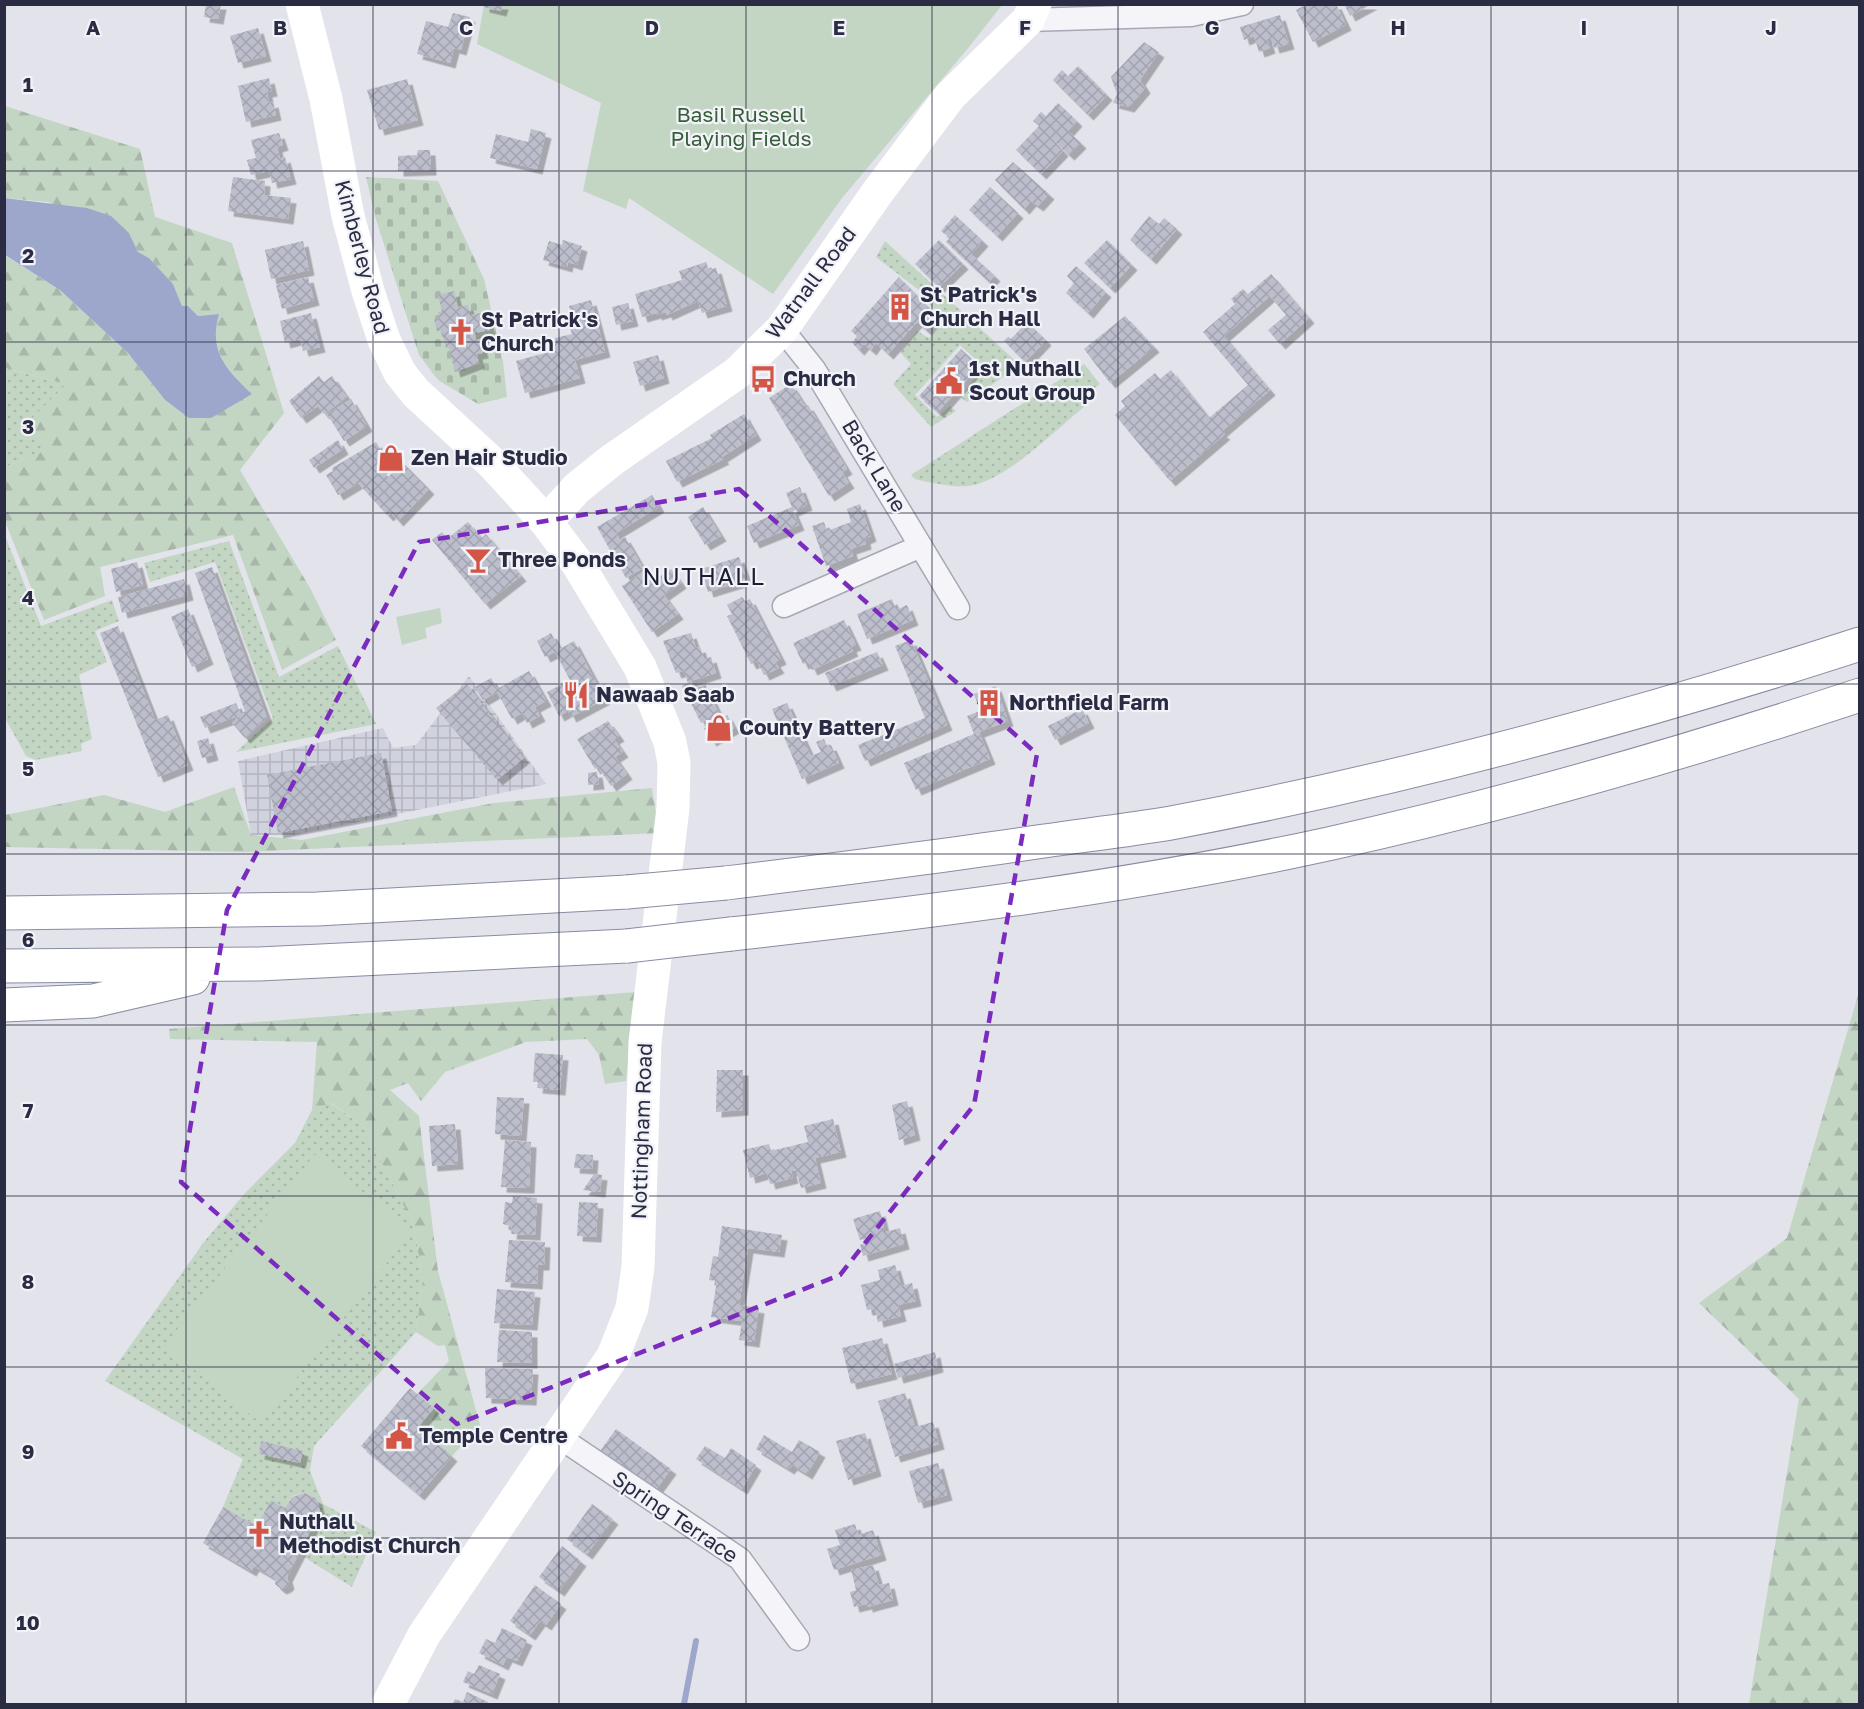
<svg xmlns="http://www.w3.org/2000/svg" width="1864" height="1709" viewBox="0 0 1864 1709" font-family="'Golos Text',sans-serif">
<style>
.industrial{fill:url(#industrial-grid)}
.grass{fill:url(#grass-dots);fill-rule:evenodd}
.forest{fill:url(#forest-firs)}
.cemetery{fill:url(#cemetery-stones)}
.green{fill:#c3d5c3}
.water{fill:#9da7cb}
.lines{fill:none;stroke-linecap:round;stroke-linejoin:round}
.stream{stroke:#9da7cb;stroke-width:6}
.building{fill:url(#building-cross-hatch);filter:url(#shadow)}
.street-casing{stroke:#a7a8b5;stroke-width:25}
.highway-casing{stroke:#898ca2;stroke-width:35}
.street{stroke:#f5f5f9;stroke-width:22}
.secondary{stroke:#fff;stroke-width:33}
.highway{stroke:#fff;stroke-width:33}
.highway-bridge-casing{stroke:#898ca2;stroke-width:35;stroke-linecap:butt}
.highway-bridge{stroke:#fff;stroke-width:33}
.marked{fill:none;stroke:#7b2cbf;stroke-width:4.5;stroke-dasharray:12 8;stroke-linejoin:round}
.grid{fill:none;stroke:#2a2c43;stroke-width:1.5;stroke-opacity:0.55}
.labels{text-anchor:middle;stroke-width:4.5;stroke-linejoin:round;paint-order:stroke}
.park-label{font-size:21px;fill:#365f39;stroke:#f2f3f8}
.street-label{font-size:21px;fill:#2a2c43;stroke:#f2f3f8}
.poi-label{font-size:21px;font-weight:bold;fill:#2a2c43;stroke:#f2f3f8;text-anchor:start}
.quarter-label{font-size:24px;letter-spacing:1.5px;fill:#1c1e34;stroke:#f2f3f8}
.grid-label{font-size:20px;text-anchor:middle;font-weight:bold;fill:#2a2c43;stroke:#f2f3f8;stroke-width:4.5;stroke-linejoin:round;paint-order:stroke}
</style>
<defs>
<pattern id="industrial-grid" width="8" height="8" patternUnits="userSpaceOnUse" patternTransform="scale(1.5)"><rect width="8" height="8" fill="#d0d2dd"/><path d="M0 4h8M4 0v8" fill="none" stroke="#b3b4bf"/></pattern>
<pattern id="grass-dots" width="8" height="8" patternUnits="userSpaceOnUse" patternTransform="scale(1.5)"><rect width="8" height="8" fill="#c3d5c3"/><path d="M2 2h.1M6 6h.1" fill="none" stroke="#a8b7a9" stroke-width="1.8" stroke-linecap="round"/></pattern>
<pattern id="forest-firs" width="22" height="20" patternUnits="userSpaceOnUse" patternTransform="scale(1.5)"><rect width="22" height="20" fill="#c3d5c3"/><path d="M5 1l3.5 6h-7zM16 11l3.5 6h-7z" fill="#a8b7a9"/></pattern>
<pattern id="cemetery-stones" width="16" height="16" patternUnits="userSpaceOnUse" patternTransform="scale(1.5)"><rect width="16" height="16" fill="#c3d5c3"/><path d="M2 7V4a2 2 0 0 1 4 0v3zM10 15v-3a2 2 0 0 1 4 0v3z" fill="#a8b7a9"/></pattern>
<pattern id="building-cross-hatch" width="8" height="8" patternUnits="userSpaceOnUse" patternTransform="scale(1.5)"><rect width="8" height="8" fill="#bcbecb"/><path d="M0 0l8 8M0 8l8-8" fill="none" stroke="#a2a3b0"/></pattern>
<filter id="shadow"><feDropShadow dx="5.5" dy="5.5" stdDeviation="0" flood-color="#0004"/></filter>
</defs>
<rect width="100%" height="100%" fill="#e2e3eb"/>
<path class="industrial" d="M469 676 546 784 293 835H251L238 761 383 728 393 748 416 745Z"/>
<path class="grass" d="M885 241 1020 365 967 402 960 397 984 367 960 345 915 395 937 417 950 406 956 411 931 427 893 384 911 364 900 352 917 331 929 338 944 322V316L921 298 924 294 876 257Z
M1084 364 1100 384 1079 399 1084 407C1054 431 1012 475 974 485 956 489 933 483 915 479L911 475Z
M4 368 66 384 46 450 5 467Z
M4 533 41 626 112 600 119 621 95 631 107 662 79 675 92 739 81 744 82 751 35 760 26 756 5 718Z
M229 541 279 677 338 646 376 724 236 752 273 718 215 562 150 582 144 563Z
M330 1103 362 1125 413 1223 423 1279 416 1332 314 1446 310 1471 323 1504 376 1532 352 1587 299 1554 320 1513 317 1499 305 1493 292 1496 285 1508 271 1500 257 1526 223 1507 243 1459 105 1381 204 1242 245 1193 295 1143 312 1110ZM261 1442 303 1451 300 1463 259 1454Z"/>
<path class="forest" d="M5 106 140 149 155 217 232 243 284 413 240 470 310 588 336 640 282 670 233 535 100 567 105 596 44 620 5 521V467L46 450 27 423 66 384 5 368 4 255 60 290 128 353 165 400 189 418 252 394C227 370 209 351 218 314L198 316 188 306H182L173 284 149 258 138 252 129 233 48 202 5 198Z
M234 787 251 835 302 840 494 803 652 788 659 833 243 852 5 847V815L104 795 165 812Z
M636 992 626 1081 605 1084 599 1055 587 1039 526 1042 445 1072 421 1101 408 1083 390 1090 419 1116 438 1271 480 1425 452 1456 418 1427 434 1408 417 1394 449 1361 445 1345 438 1346 416 1332 423 1279 413 1223 362 1125 331 1103 312 1110 317 1042 170 1039 169 1029Z
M1859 992V1704H1749L1799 1399 1699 1303 1787 1238Z"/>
<path class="cemetery" d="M366 177 438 181 484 279 503 362 507 397 478 404 438 380 419 355 375 216Z"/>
<path class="green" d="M484 5H1002L969 47 842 198 773 294 629 198 626 209 583 191 601 103 477 44Z
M440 608 442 623 425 628 427 638 402 645 396 617Z
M315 1154 412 1231 261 1423 164 1346Z"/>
<path class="water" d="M4 198 87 208 111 216 129 233 138 252 149 258 173 284 182 306H188L198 316 219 314C208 351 227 370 252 394L211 418H189L165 400 128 353 60 290 5 255Z"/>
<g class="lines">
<path class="stream" d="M684 1704 696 1641"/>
</g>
<path class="building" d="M206 4H221L218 19 204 17Z
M484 4H503L501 11 484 7Z
M1307 4H1336L1346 25 1313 42 1296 10Z
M1344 4H1372L1350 16Z
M453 13 470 17 461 50 454 48 450 63 417 54 426 21 448 27Z
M1280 15 1289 44 1274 48 1271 38 1267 39 1270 48 1259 52 1254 36 1244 40 1240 27Z
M258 28 266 56 238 63 230 36Z
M1144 42 1159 52 1140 80 1145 88 1129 107 1113 103 1117 94 1111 77Z
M1078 66 1107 95 1088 115 1053 80 1062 70 1068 76Z
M269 78 272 91 267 92 269 103 273 102 276 115 246 122 238 86Z
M407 79 418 120 379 130 367 90Z
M1058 103 1077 121 1068 131 1081 143 1069 155 1049 136 1063 151 1041 174 1016 150 1039 126 1033 121 1041 112 1046 116Z
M531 129 546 133 537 169 490 158 496 134 528 142Z
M279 133 283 145 277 147 280 159 285 157 291 179 272 183 269 171 251 175 247 160 256 158 251 140Z
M418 150H430L431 170 398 171V156L417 155Z
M1013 162 1049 194 1038 206 1031 201 1024 209 995 180Z
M233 177 265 181 264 195 291 198 288 219 228 211Z
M990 187 1018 213 997 236 969 210Z
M955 215 983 241 971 254 995 276 989 282 946 242 950 238 941 231Z
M1149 216 1159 224 1164 218 1177 229 1151 259 1130 240Z
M563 240 582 246 577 265 568 262 567 267 543 260 549 241 562 245Z
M939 240 963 264 939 287 915 264Z
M1107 240 1132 265 1110 288 1084 263Z
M303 241 309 270 271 279 265 250Z
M706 262 709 270 716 268 727 306 702 313 698 301 667 315 666 312 656 315V313L642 317 635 294 682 280 679 271Z
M1076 266 1106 292 1088 313 1066 293 1074 283 1067 276Z
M1271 274 1309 318 1280 344 1268 330 1286 315 1270 296 1224 336 1270 390 1221 432 1225 434 1170 481 1115 415 1125 406 1121 401 1155 373 1160 379 1171 370 1209 418 1248 385 1203 332 1235 304 1231 299 1243 289 1248 294Z
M308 277 314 300 282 309 276 285Z
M899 277 938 317 926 330 917 322 888 354 876 343 871 350 864 344 859 350 852 343 857 336 851 331Z
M454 291 458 307 468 305 470 315 486 312 490 330 475 333 476 340 480 339 483 353 477 354 479 363 455 372 449 348H446L441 330 437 331 434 319 439 318 438 312 442 311 438 295Z
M591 300 605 352 575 360 580 378 525 393 516 361 552 351 551 344 556 343 555 338 572 334 570 328 575 327 569 306Z
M628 303 633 321 616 325 612 307Z
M311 313 320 347 303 351 300 339 285 343 280 321Z
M1125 316 1154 347 1110 383 1084 349Z
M1027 322 1046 340 1025 362 1004 341 1008 337 1011 339Z
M961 349 979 366 938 412 919 396Z
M658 355 664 378 640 386 633 362Z
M319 376 324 382 332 376 347 397 324 414 318 406 301 418 289 401Z
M791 384 805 406 808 405 847 469 842 472 849 483 829 496 769 398Z
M351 399 367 426 344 441 327 414Z
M744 414 756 435 722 457 724 459 677 482 666 461 712 438 710 435Z
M338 440 343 449 314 468 309 460Z
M376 442 383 454 387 451 394 461 380 469 388 477 403 463 429 489 398 521 391 513 388 516 358 483 338 495 326 475 333 471 332 468Z
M800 487 807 505 793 511 799 525 754 543 747 526 792 507 786 493Z
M652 495 659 507 616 533 620 540 625 537 643 568 626 578 597 527Z
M860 504 871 536 865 539 866 544 851 549 853 556 826 566 812 526 824 522 827 531 851 522 847 509Z
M703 507 721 536 705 545 688 517Z
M468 522 482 538 486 534 521 576 485 604 432 540 442 532 447 539Z
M739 557 747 580 708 592 701 569Z
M137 562 143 585 116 592 111 569Z
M212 567 267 718 245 738 232 723 245 711 195 573Z
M671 569 681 583 664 595 678 614 652 632 622 586 643 572 650 583Z
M184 579 188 595 122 613 118 597Z
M742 597 745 601 750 599 781 659 775 662 779 668 764 675 757 661 751 664 727 616 732 614 727 605Z
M892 599 896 610 907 605 913 620 867 639 857 614Z
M188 609 208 659 192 667 171 617Z
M844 620 856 645 851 647 853 651 812 670 808 662 803 664 793 643Z
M118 626 155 720 168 715 188 765 158 777 100 633Z
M551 633 560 649 574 641 605 699 571 717 568 711 559 716 547 692 570 680 555 652 545 657 537 641Z
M691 633 696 648 700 647 704 659 711 657 716 673 691 681 695 689 705 684 719 714 701 723 682 686 688 683 684 671 676 673 663 641Z
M911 640 947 725 865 761 858 745 925 718 895 646Z
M877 652 883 665 831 686 825 673Z
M529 671 546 701 535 707 540 716 527 723 522 713 512 719 497 692 483 700 475 687 491 678 497 689Z
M467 684 524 758 497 780 436 708Z
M996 686 1008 721 979 732 990 759 916 790 904 763 974 734 967 716 980 711 974 694Z
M236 703 241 715 205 728 200 717Z
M787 703 811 756 821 752 816 742 824 739 827 746 831 745 839 763 802 779 772 709Z
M1082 709 1089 723 1055 740 1048 726Z
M727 715 734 728 711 741 704 728Z
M608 721 619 736 614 739 623 752 615 757 627 774 611 786 598 767 595 769 577 739Z
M208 738 213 755 202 758 197 741Z
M381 753 392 811 278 833 267 775Z
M597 772 599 784 588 785V773Z
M535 1053 563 1055 560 1090 537 1088 538 1082H533Z
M717 1070H743V1110L716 1112Z
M497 1097 524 1098 521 1136 495 1134Z
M907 1101 915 1135 899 1140 892 1105Z
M833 1119 841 1152 815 1158 821 1183 801 1188 796 1170 791 1171 793 1178 770 1184 767 1173 750 1178 743 1150 769 1144 771 1151 808 1142 804 1126Z
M455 1124 458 1164 432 1166 429 1126Z
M505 1140 531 1142 529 1188 501 1187Z
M576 1154 593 1155 592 1169 574 1168Z
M594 1174 602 1175 600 1192 583 1190Z
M513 1196 537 1198 535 1235 511 1234 512 1227 503 1224 505 1202 512 1203Z
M579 1202 598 1203 596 1237 577 1236Z
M880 1211 884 1227 880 1229 882 1233 900 1228 904 1244 863 1256 860 1245 865 1243 863 1239 860 1240 853 1219Z
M722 1226 782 1235 779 1252 748 1248 739 1305 759 1308 754 1342 739 1340 742 1321 711 1317 717 1281 709 1280 713 1256 718 1257Z
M509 1240 545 1242 544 1265H538L537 1284 505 1282Z
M895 1265 901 1286 912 1283 916 1301 898 1305 901 1316 878 1322 875 1309 867 1310 861 1285 880 1280 878 1270Z
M497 1289 535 1292 532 1325 494 1323Z
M499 1330 532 1332V1363L497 1362Z
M882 1338 892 1374 851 1384 842 1348Z
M935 1352 938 1367 898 1378 894 1364Z
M485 1368 533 1369 531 1400 486 1398Z
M410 1388 434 1408 418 1427 452 1456 419 1495 361 1446Z
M905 1393 915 1427 933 1422 939 1444 895 1457 878 1401Z
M616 1429 671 1469 655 1491 600 1451Z
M865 1433 876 1471 848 1480 836 1441Z
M764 1435 792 1452 799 1440 820 1452 807 1474 792 1465 789 1469 756 1449Z
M261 1441 303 1451 300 1463 259 1454Z
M705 1446 725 1458 731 1448 756 1465 742 1489 696 1459Z
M938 1463 947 1495 918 1503 909 1471Z
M305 1493 317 1499 320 1512 287 1577 289 1584 286 1587 281 1589 275 1584 276 1579 254 1566 251 1571 203 1543 223 1507 257 1526 271 1500 285 1508 292 1497Z
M592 1504 613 1519 587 1554 567 1539Z
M855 1524 858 1535 873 1530 881 1555 834 1570 827 1549 840 1545 835 1530Z
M562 1546 581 1561 559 1591 539 1577Z
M873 1565 879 1585 889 1583 893 1600 867 1607V1604L854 1607 850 1592 856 1590 851 1570Z
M535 1585 561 1604 546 1625 540 1621 530 1635 510 1621Z
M502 1628 527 1640 517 1661 507 1657 503 1665 479 1653 486 1639 495 1643Z
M479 1665 500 1674 492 1694 463 1682 468 1671 474 1674Z
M467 1692 488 1702 487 1704H453L455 1699 463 1702Z"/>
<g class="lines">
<defs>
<path id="street" d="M1028 20 1191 15 1242 4
M782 329 814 369 958 608
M784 606 921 546
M559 1437 740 1559 798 1639"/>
<path id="highway" d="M726 883C832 870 938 857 1044 841 1086 835 1129 830 1171 823 1404 779 1634 717 1860 644
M4 913 317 909 627 892
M731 934C931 912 1131 887 1328 844 1508 804 1685 753 1860 695
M4 966 259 964 627 946
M4 1005 93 1001 193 978"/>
</defs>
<use href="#street" class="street-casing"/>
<use href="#highway" class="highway-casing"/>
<use href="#street" class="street"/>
<path class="secondary" d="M302 4 326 99 348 216 368 291 384 340 400 373 416 393 492 463 546 522 577 563 640 667 670 742 674 763 673 808 645 1042 638 1267 632 1308 613 1356 424 1635 388 1704
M546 522 577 488 612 460 737 373 782 329 877 193 950 96 1028 20 1035 4"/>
<use href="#highway" class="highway"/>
<defs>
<path id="highway-bridge" d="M627 892 726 883
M627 946 731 934"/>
</defs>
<use href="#highway-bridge" class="highway-bridge-casing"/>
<use href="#highway-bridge" class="highway-bridge"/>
</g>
<path class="marked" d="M739 489 1037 754 974 1105 840 1275 457 1424 181 1182 227 910 419 542Z"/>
<path class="grid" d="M186 4V1704M373 4V1704M559 4V1704M746 4V1704M932 4V1704M1118 4V1704M1305 4V1704M1491 4V1704M1678 4V1704M4 171H1860M4 342H1860M4 513H1860M4 684H1860M4 854H1860M4 1025H1860M4 1196H1860M4 1367H1860M4 1538H1860"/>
<defs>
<symbol id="building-bare" viewBox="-9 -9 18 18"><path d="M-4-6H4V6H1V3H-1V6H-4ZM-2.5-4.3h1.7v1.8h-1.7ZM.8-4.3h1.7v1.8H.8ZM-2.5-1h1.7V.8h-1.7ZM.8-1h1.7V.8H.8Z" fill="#d25545" stroke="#f2f3f8" stroke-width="2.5" paint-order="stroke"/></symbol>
<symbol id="church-bare" viewBox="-9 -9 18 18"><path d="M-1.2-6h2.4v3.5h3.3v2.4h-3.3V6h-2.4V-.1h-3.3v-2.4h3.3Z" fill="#d25545" stroke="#f2f3f8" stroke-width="2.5" paint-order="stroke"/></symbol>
<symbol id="bus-bare" viewBox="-9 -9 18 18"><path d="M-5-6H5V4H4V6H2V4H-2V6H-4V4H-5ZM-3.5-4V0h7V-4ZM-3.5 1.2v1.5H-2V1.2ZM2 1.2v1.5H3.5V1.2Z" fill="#d25545" stroke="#f2f3f8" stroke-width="2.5" paint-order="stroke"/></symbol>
<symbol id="civic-bare" viewBox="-9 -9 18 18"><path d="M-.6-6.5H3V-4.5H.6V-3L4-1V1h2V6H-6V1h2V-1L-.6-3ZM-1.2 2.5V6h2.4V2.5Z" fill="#d25545" stroke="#f2f3f8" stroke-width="2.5" paint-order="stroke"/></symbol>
<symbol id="shop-bare" viewBox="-9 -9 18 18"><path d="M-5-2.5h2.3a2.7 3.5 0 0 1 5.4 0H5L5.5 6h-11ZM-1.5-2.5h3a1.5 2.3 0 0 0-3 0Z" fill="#d25545" stroke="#f2f3f8" stroke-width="2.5" paint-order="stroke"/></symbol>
<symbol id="bar-bare" viewBox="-9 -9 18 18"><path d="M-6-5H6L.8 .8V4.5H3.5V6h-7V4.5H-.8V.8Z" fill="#d25545" stroke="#f2f3f8" stroke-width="2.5" paint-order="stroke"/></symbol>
<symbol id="restaurant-bare" viewBox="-9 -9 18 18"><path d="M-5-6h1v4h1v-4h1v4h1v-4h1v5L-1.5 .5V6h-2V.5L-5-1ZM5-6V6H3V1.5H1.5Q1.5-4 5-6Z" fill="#d25545" stroke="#f2f3f8" stroke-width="2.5" paint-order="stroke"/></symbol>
</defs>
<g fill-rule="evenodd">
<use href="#building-bare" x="881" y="288" width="38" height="38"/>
<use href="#church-bare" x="442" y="313" width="38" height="38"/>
<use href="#bus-bare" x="744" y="360" width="38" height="38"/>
<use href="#civic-bare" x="930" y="362" width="38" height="38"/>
<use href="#shop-bare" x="372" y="439" width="38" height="38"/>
<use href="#bar-bare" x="459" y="541" width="38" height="38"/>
<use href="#restaurant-bare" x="557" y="676" width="38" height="38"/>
<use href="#building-bare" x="970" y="684" width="38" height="38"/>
<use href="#shop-bare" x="700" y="709" width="38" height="38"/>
<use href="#civic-bare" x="380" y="1417" width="38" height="38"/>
<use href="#church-bare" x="240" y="1515" width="38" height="38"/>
</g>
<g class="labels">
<g class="park-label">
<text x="741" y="122">Basil Russell<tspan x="741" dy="24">Playing Fields</tspan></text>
</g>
<g class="street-label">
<text transform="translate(362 257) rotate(75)" y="7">Kimberley Road</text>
<text transform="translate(811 283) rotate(-53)" y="7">Watnall Road</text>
<text transform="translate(874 466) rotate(59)" y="7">Back Lane</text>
<text transform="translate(642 1131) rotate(-88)" y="7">Nottingham Road</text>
<text transform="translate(675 1517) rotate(34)" y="7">Spring Terrace</text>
</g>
<g class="poi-label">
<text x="920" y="302">St Patrick's<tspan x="920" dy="24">Church Hall</tspan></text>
<text x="481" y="327">St Patrick's<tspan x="481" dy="24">Church</tspan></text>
<text x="969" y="376">1st Nuthall<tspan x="969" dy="24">Scout Group</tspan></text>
<text x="783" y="386">Church</text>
<text x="411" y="465">Zen Hair Studio</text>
<text x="498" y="567">Three Ponds</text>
<text x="596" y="702">Nawaab Saab</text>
<text x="1009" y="710">Northfield Farm</text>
<text x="739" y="735">County Battery</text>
<text x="419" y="1443">Temple Centre</text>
<text x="279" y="1529">Nuthall<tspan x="279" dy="24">Methodist Church</tspan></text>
</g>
<g class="quarter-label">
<text x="704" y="585">NUTHALL</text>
</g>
</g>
<g class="grid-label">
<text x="93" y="35">A</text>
<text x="280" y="35">B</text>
<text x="466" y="35">C</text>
<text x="652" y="35">D</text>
<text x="839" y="35">E</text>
<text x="1025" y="35">F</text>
<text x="1212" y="35">G</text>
<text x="1398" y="35">H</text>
<text x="1584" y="35">I</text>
<text x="1771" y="35">J</text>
<text x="28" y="92">1</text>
<text x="28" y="263">2</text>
<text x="28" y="434">3</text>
<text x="28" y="605">4</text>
<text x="28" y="776">5</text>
<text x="28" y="947">6</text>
<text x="28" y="1118">7</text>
<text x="28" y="1289">8</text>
<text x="28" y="1459">9</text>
<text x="28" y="1630">10</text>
</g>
<rect width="1864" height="1709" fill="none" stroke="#2a2c43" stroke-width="12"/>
</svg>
